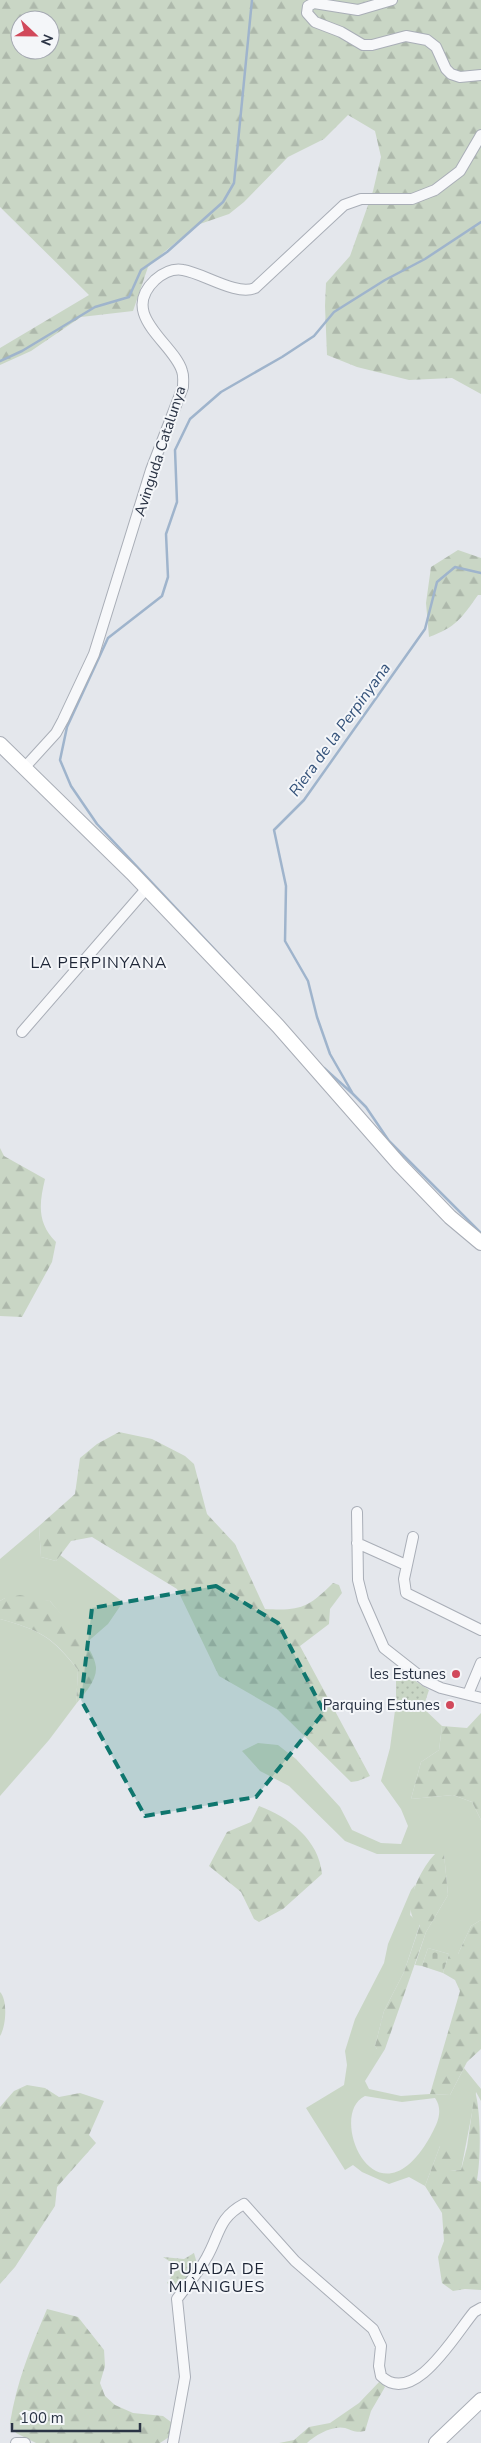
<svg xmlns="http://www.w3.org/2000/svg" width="481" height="2443" viewBox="0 0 481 2443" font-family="'Nunito Sans',sans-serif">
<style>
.grass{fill:#c9d6c5;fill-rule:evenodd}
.forest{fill:url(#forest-firs);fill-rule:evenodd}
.cemetery{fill:url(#cemetery-stones)}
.park{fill:url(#park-dots)}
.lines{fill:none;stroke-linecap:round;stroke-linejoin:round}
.stream{stroke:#9fb4cc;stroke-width:2.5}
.street-casing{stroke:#a9aeb7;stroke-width:12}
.secondary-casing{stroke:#a9aeb7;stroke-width:16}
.street{stroke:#f7f8fa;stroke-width:10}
.secondary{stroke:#fff;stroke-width:14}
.marked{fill:#0f766e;fill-opacity:0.2;stroke:#0f766e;stroke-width:4;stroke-dasharray:10 6;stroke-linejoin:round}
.poi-dot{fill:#d1495b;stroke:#f4f6f9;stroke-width:2}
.labels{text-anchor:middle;stroke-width:4;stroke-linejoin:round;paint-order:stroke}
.street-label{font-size:15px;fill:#2b3445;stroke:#f4f6f9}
.poi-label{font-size:15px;fill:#2b3445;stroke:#f4f6f9;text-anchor:end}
.water-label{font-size:16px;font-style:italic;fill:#34527a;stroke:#f4f6f9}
.neighbourhood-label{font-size:16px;letter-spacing:1px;fill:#1d2536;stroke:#f4f6f9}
</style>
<defs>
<pattern id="forest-firs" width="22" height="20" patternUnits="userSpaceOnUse" patternTransform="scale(1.25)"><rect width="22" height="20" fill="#c9d6c5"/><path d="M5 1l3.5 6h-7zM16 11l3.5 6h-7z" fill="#adb8ab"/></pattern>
<pattern id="cemetery-stones" width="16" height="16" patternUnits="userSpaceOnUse" patternTransform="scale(1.25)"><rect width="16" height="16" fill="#c9d6c5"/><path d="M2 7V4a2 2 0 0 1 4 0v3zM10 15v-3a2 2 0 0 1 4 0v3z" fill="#adb8ab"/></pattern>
<pattern id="park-dots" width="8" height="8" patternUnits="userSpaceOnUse" patternTransform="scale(1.25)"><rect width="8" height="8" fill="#c9d6c5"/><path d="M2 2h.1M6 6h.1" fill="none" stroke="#adb8ab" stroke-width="1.8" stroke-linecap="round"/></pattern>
</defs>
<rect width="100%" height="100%" fill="#e4e7ec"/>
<path class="grass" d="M39 1526 41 1557 56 1561 60 1555 123 1602 108 1624 85 1644 50 1601 5 1598 0 1601V1559Z
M0 1619C40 1630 52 1637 78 1670L76 1704 49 1740 0 1796Z
M396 1703 423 1708 442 1726 439 1750 421 1762 411 1799 453 1795 472 1802 481 1820V1920L471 1926 458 1954H449L428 1948 422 1966 415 1965 426 1932 448 1895 444 1854H377L345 1841 289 1786 260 1771 242 1751 258 1743 278 1745 296 1759 340 1807 352 1830 381 1843 401 1844 408 1826 401 1809 381 1781 390 1748Z
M415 1885 410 1915 420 1924 404 1972 384 2011 375 2046 377 2049H385L365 2081 369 2089 401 2096 430 2094 450 2095 464 2068 481 2089V2101L476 2092 461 2170 450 2171 440 2146 425 2186 409 2177 389 2184 362 2172 353 2165 345 2170 306 2108 344 2085 347 2065 345 2051 355 2019 384 1963 388 1944 411 1890ZM365 2096 402 2102 435 2098C444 2111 437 2124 430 2137 376 2232 326 2114 365 2096Z"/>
<path class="forest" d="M0 0H481V394L452 378 409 380 357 367 327 355 325 306 326 283 350 256 373 191 381 157 375 131 348 115 324 139 288 157 244 202 229 214 197 225 163 253 148 267 133 311 81 317 31 351 0 365V348L89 295 0 207ZM20 20H50V50H20Z
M458 550 481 558V595H478C461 619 456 627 429 637L426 603 431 567Z
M0 1148 4 1156 45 1179C39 1204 37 1223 56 1242L52 1262 22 1317 0 1316Z
M119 1432 152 1439 185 1456 194 1464 207 1514 235 1544 265 1609C300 1611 308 1608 333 1583L339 1585 342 1593 330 1609 329 1624 300 1646 370 1776 358 1781 351 1782 278 1710 219 1676 177 1589 92 1537 71 1541 56 1561 41 1557 39 1526 75 1494 80 1458 97 1444Z
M20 1595 50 1601C63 1617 94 1646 96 1667 97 1681 84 1694 76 1704L78 1670C53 1637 40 1630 0 1619V1601L5 1598Z
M481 1713V1820L472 1802 453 1795 411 1799 421 1762 439 1750 442 1726 467 1728Z
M259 1806C289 1817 319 1840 322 1874L283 1909 259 1922 254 1919 241 1892 209 1866 227 1832 251 1822Z
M436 1853 444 1854 448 1895 426 1932 385 2049H377L375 2046 384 2011 404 1972 420 1925C397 1913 422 1866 436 1853Z
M481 1920V2049L467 2062 450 2095 430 2094 460 1991 455 1980 443 1973 449 1954H458L471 1926Z
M0 1992C8 2000 6 2027 0 2036Z
M27 2085 45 2088 59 2097 80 2093 104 2101 89 2135 96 2143 57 2187 55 2206 15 2267 0 2284V2107L14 2091Z
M475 2091C481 2112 481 2156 477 2180L481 2182V2290L465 2289 453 2291 442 2283 438 2257 444 2241 442 2213 425 2186 440 2146 456 2151 450 2171 461 2170 467 2147Z
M47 2309 78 2317 104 2350 105 2366 100 2383 105 2396 115 2405 133 2413 163 2416 175 2425 172 2435 160 2443H36L16 2433 10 2423C17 2381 30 2349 47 2309Z
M380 2381 385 2387 371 2411 365 2431C356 2433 354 2431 345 2428 333 2425 315 2435 307 2443H279L294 2440 309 2427 330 2423 359 2403Z"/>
<path class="cemetery" d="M428 1948 449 1954 443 1973 422 1966Z"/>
<path class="park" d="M399 1673 406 1675 429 1690 423 1708 396 1703V1679Z
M194 2253 198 2267 180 2292 167 2283 178 2267 163 2257 184 2259Z"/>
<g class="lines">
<path class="stream" d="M0 361 22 351 95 307 129 297 141 270 167 252 223 202 234 183 252 0
M481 573 455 567 437 582 425 629 304 800 274 830 286 886 285 941 308 981 317 1017 330 1054 353 1094 366 1107 389 1141 481 1233
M234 970 97 824 71 786 60 760 67 727 108 638 162 596 168 577 166 534 177 502 175 450 190 419 221 392 282 357 314 336 334 312 385 280 425 259 481 222
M324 1068 353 1094"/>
<defs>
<path id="street" d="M392 0 358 10 314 3 308 6 307 13 315 22 341 32 363 45H372L406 36 427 40 436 47 446 69 451 74 460 77 481 75
M25 767 56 733 63 720 94 654 151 470 183 387C183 381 184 376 182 371 174 343 118 315 155 280 163 273 172 268 183 270 203 273 236 296 255 288L344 205 361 199H412L435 190 460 171 481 135
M22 1032 147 888
M357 1512 358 1580 363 1600 384 1648 426 1681 441 1688 481 1698
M413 1537 404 1579 406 1593 481 1630
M357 1543 406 1565
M468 1694 481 1663
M16 2443H25
M173 2443 185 2377 177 2299C187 2285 199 2272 207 2257 220 2234 218 2218 244 2204L295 2261 373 2329 381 2346 379 2366 381 2376C414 2408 456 2333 474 2312L481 2308"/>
<path id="secondary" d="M0 744 132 873 278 1026 399 1164 450 1217 481 1243
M436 2443 481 2400"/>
</defs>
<use href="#street" class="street-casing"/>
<use href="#secondary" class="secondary-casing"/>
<use href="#street" class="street"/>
<use href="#secondary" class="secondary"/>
</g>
<path class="marked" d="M216 1586 278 1623 324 1712 256 1797 145 1816 81 1700 92 1608Z"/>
<g class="poi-dot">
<circle cx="456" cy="1674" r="5"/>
<circle cx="450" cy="1705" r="5"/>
</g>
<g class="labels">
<g class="street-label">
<text transform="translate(160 451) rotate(-72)" y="5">Avinguda Catalunya</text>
</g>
<g class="poi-label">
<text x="446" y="1679">les Estunes</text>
<text x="440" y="1710">Parquing Estunes</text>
</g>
<g class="water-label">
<text transform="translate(339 729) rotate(-54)" y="6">Riera de la Perpinyana</text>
</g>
<g class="neighbourhood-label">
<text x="99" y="968">LA PERPINYANA</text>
<text x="217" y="2274">PUJADA DE<tspan x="217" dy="18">MIÀNIGUES</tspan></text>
</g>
</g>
<g transform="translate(35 35) rotate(112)"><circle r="24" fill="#f4f6f9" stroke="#a4a8b1"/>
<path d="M0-4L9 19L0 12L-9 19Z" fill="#d1495b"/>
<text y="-8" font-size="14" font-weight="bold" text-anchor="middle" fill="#2b3445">N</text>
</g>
<path d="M12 2423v8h128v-8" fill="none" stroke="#2b3445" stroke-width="2.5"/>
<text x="20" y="2423" font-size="15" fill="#2b3445" stroke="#f4f6f9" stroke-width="4" paint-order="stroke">100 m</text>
</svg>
